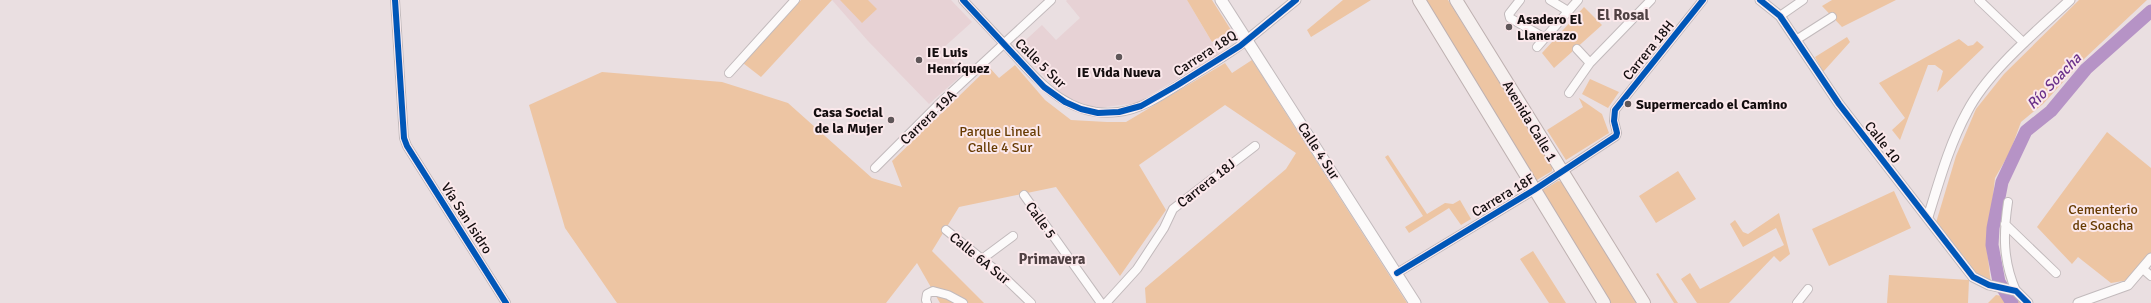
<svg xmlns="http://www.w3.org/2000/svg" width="2151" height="303" viewBox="0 0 2151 303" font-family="Signika,sans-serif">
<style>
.built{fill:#e7d2d5}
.green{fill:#edc5a3}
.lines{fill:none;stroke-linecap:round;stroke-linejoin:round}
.river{stroke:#b693c6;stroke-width:13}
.minor-casing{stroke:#c2babc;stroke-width:10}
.tertiary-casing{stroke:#c2babc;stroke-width:11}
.secondary-casing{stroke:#c2babc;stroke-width:13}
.primary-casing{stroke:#beb1b1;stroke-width:14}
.minor{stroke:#fcfafa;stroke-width:8}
.tertiary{stroke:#fcfafa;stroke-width:9}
.secondary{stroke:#fcfafa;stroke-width:11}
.primary{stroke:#f6f1f0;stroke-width:12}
.cycleway-casing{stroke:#fbe8eb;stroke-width:8}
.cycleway{stroke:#0057b8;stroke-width:6}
.poi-dot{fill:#5e5658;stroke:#fbe8eb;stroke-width:1.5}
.labels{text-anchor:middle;stroke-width:4;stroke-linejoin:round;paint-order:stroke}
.poi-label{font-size:14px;font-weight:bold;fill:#130d0e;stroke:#fbe8eb;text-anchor:start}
.street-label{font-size:14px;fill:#130d0e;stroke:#fbe8eb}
.park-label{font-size:14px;fill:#673b02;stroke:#fbe8eb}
.neighbourhood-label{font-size:15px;font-weight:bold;fill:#504143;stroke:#fbe8eb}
.water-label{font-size:15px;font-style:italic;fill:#6b328b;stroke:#fbe8eb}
</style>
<rect width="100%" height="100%" fill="#eadfe1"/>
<path class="built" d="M832 0H951L972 22 942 49 964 73 929 104 868 41Z
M1067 0H1187L1219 54 1137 103 1097 108 1065 98 1017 48 1042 25 1056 40 1080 18 1066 1Z"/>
<path class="green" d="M801 0H832L761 77 743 63Z
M840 0H868L877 9 862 23Z
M1187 0H1212L1231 30 1212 42Z
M1343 0H1371L1311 37 1307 30Z
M1423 0H1448L1552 167V171L1537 180 1531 179Z
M1832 0H1896L1842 27 1822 6Z
M2079 0H2147L2085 58 2043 104 2021 122 2010 152 1995 178 1987 249 1991 285 1975 275 1935 226 1956 156 1976 109 2004 74Z
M1584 7 1602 25 1554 68 1542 53Z
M1847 37 1850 42 1823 72 1815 57Z
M1959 39 1968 46 1973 45 1977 41 1984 47 1937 92 1943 71 1935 65H1928L1900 140 1892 130 1905 118 1879 83Z
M1252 60 1407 303H1146L1145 288 1286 169 1296 153 1225 105 1139 165 1166 210 1120 276 1056 187 959 207 932 251 984 303H940L917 263 886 303H617L565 228 529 105 602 72 722 82 788 103 872 178 902 187 892 161 989 67 999 78 1015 65 1045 100 1071 120 1107 122H1126L1225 63 1232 73Z
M1590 79 1619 92 1608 108 1582 94Z
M1579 98 1602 114 1609 133 1566 160 1547 130 1583 107Z
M2107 132 2151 168V253L2129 280 2111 283 2078 257 2072 264 2037 227Z
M1388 155 1427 214 1445 203 1453 204 1460 200 1471 219 1461 225 1449 208 1409 233 1405 227 1423 216 1385 157Z
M1678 171 1696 199 1656 223 1639 196Z
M1558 181 1563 182 1636 303H1610L1544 195 1543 190Z
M1894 191 1911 228 1829 266 1812 229Z
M1779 213 1790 254 1780 262 1774 256 1729 303H1697L1681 279 1690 273 1700 289 1784 245 1776 228 1743 247 1730 224 1735 220 1743 232 1748 234Z
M1533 251 1566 303H1549L1520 259Z
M1658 273 1678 303H1674L1656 274Z
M1889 275 1969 280 1968 303H1887Z
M1996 295 2014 298 2023 303H1988Z"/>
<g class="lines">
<path class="river" d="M2012 303 1999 282 1992 245 1993 228 2002 182 2026 131 2051 111 2086 69 2151 11"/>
<defs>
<path id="minor" d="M395 0 404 138 407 146 506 303
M963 0C979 17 995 34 1011 51 1040 83 1069 118 1118 112 1141 110 1164 94 1183 82 1204 68 1228 56 1247 40
M1520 0 1509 14 1510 18 1545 38
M1550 0 1568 11
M1979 0 2024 43
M1780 16 1803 0
M1796 40 1832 17
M1537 47 1578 0
M1577 49 1590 63
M729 73 795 0
M1569 93 1590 63 1651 0
M875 168 940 103 1051 0
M1024 195 1101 303
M2008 202C2003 235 2003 261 2016 291
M2005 224 2056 273
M946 230 1003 276 1031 303
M982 259 1013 236
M2143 269 2151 276
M1397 273 1534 190 1616 136 1617 133 1614 121 1615 110 1703 0
M927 303 926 300 927 294 933 291 948 295 963 303
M1106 303 1137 269 1164 228 1173 209 1255 146
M1797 303 1808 289"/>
<path id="tertiary" d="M1760 0 1780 16 1839 104 1973 277 1989 285 2016 291 2028 303
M1247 40 1296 0
M1928 217C1939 182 1949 145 1967 112 1988 71 2037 31 2070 0
M2078 303 2128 285 2151 258"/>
<path id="secondary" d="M1221 0 1415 303"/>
<path id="primary" d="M1419 0 1604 303
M1456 0 1644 303"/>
</defs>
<use href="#minor" class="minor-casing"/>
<use href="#tertiary" class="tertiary-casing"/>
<use href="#secondary" class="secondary-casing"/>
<use href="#primary" class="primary-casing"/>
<use href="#minor" class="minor"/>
<use href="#tertiary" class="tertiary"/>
<use href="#secondary" class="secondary"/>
<use href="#primary" class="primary"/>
<defs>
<path id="cycleway" d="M395 0 404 138 407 146 506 303
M963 0 1044 87 1065 102 1081 109 1098 113 1119 112 1141 106 1176 86 1240 46 1296 0
M1760 0 1780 16 1839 104 1973 277 1989 285 2016 291 2028 303
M1397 273 1534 190 1616 136 1617 133 1614 121 1615 110 1703 0"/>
</defs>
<use href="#cycleway" class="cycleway-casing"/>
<use href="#cycleway" class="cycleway"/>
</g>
<g class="poi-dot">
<circle cx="1509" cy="27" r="4"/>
<circle cx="1119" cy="57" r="4"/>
<circle cx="919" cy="60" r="4"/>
<circle cx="1628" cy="104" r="4"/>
<circle cx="891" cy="120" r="4"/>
</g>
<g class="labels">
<g class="poi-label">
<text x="1517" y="24">Asadero El<tspan x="1517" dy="16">Llanerazo</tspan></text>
<text x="927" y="57">IE Luis<tspan x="927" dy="16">Henríquez</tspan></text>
<text x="1119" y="77" text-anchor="middle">IE Vida Nueva</text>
<text x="1636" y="109">Supermercado el Camino</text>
<text x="883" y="117" text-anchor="end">Casa Social<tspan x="883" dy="16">de la Mujer</tspan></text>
</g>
<g class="street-label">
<text transform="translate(1648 50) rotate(-51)" y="5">Carrera 18H</text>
<text transform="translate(1205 53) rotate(-33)" y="5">Carrera 18Q</text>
<text transform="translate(1041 63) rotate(44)" y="5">Calle 5 Sur</text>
<text transform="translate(928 117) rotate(-44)" y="5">Carrera 19A</text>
<text transform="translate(1530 121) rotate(59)" y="5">Avenida Calle 1</text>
<text transform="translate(1883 142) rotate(52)" y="5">Calle 10</text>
<text transform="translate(1319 151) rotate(57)" y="5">Calle 4 Sur</text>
<text transform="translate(1206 183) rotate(-38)" y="5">Carrera 18J</text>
<text transform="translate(1503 195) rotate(-31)" y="5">Carrera 18F</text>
<text transform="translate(467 218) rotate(57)" y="5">Vía San Isidro</text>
<text transform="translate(1041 220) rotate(54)" y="5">Calle 5</text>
<text transform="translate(980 258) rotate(39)" y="5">Calle 6A Sur</text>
</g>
<g class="park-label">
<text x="1000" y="136">Parque Lineal<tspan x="1000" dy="16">Calle 4 Sur</tspan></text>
<text x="2103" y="214">Cementerio<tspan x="2103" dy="16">de Soacha</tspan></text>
</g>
<g class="neighbourhood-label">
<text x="1623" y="20">El Rosal</text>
<text x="1052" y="264">Primavera</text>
</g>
<g class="water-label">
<text transform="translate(2054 81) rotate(-46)" y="5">Río Soacha</text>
</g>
</g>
</svg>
